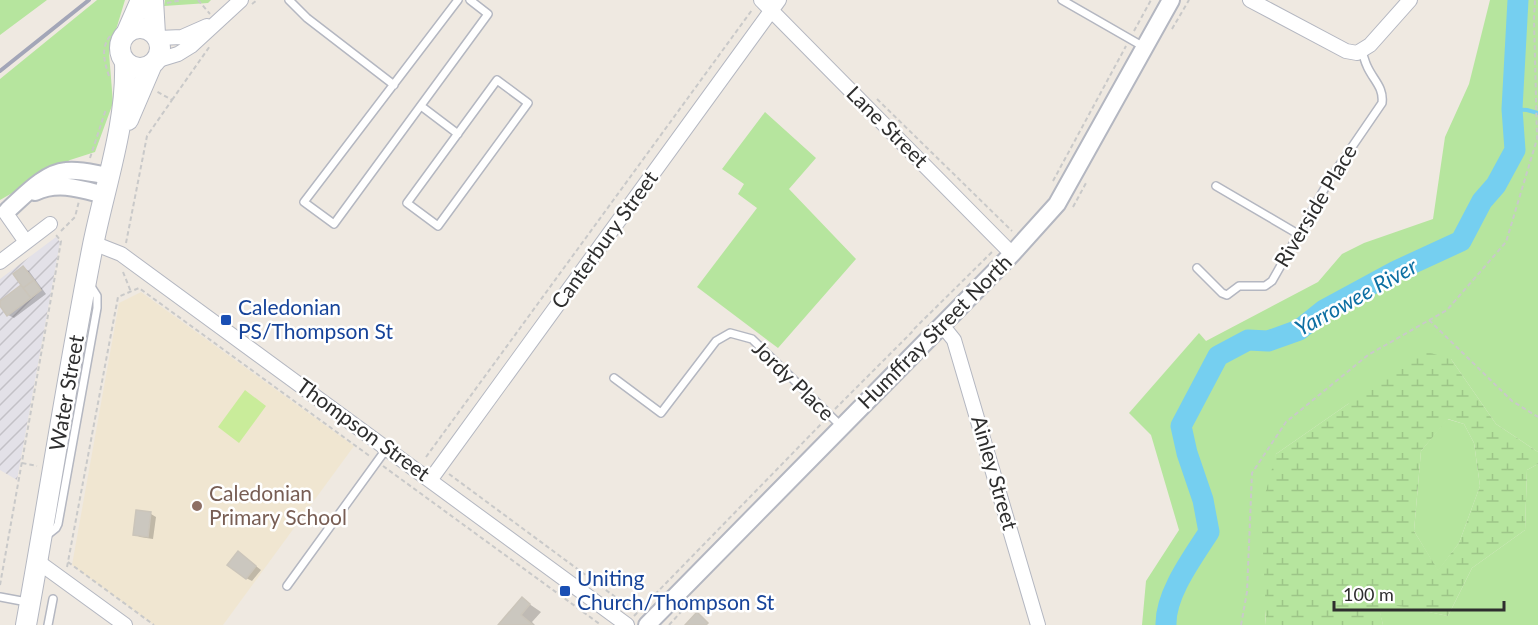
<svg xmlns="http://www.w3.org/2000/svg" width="1538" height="625" viewBox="0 0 1538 625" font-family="Lato,sans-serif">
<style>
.industrial{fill:url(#industrial-furrows)}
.education{fill:#f0e6d1}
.grass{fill:#b6e59e}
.wetland{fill:url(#wetland-marsh);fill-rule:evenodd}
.pitch{fill:#c9ec9a}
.shadow{fill:#0003}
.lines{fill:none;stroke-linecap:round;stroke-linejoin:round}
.stream{stroke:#75cff0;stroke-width:4}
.river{stroke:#75cff0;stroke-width:21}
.building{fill:#cbc7bf;stroke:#cbc5ba;stroke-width:1.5}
.service-casing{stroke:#b4b7c1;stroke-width:10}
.minor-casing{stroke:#b4b7c1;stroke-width:16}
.tertiary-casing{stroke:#b4b7c1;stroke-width:20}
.secondary-casing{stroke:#b4b7c1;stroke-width:22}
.path{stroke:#c9c9c9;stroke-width:2;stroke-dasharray:4.5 3;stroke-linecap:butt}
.service{stroke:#fff;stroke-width:7}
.minor{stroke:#fff;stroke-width:14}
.tertiary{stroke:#fff;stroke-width:16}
.secondary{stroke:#fff;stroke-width:20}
.rail{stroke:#a3a6b8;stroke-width:4}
.transit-dot{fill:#1a4fb4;stroke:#fff;stroke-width:2}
.education-dot{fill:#8d6e63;stroke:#fff;stroke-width:2}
.labels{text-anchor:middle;stroke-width:5;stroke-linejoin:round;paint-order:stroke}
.street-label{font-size:21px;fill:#2e2e2e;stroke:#fff}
.transit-label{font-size:21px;fill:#164399;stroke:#fff;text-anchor:start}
.education-label{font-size:21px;fill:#785e54;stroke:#fff;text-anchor:start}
.water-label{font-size:22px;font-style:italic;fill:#0d6fa3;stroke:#fff}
</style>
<defs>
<pattern id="industrial-furrows" width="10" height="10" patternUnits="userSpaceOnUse" patternTransform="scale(1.5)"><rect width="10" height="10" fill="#e3e1e8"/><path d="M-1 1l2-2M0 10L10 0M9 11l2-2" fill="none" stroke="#c3c1c7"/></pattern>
<pattern id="wetland-marsh" width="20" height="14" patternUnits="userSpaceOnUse" patternTransform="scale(1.5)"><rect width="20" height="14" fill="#b6e59e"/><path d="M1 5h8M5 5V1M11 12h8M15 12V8" fill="none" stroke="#9dc588"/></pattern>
</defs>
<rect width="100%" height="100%" fill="#efe9e1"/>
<path class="industrial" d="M56 237 60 242 17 480 0 470V279Z"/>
<path class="education" d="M141 292 354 446 223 625H154L72 565 119 303Z"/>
<path class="grass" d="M0 0H47L0 35Z
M97 0H125L109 53 113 103 95 152 70 160 0 200V79Z
M165 0H211L208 3 164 6Z
M1490 0H1538V452L1496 424 1451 359 1348 404 1276 454 1265 625H1142L1146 581 1179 530 1151 435 1129 413 1199 333 1206 341 1318 282 1342 254 1364 243 1433 219 1445 137 1469 84Z
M765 112 816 158 789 189 856 259 778 348 697 287 757 208 738 194 744 184 722 169Z
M1447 419 1464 424 1474 443 1480 486 1459 543 1438 571 1414 531 1421 451Z
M1538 464V625H1383L1377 601 1448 616 1472 568 1525 530 1527 470Z"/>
<path class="wetland" d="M1417 349 1451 359 1496 424 1538 452V464L1527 470 1525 530 1472 568 1448 616 1378 602 1383 625H1265L1266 614 1261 509 1276 454 1348 404ZM1448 419 1464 424 1474 443 1480 486 1459 543 1438 570 1414 531 1421 451Z"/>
<path class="pitch" d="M245 390 266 406 239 443 218 427Z"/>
<path class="shadow" d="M23 268 29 271 46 294 14 318 8 315 0 302 23 285Z
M151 514 156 517 153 539 140 537 134 534Z
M243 556 261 570 252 581 246 578Z
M522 599 541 612 532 622 535 625H500Z"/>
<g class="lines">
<path class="stream" d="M1512 109 1527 110 1538 113"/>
<path class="river" d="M1166 625C1165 594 1193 557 1209 532L1203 500 1187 453 1181 426 1218 356 1248 340 1268 341 1299 330 1324 310 1396 271 1461 241 1482 201 1496 185 1515 150 1512 109 1518 0"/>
</g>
<path class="building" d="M23 266 34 280 23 288 13 274Z
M34 280 41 290 31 298 23 288Z
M21 285 31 298 7 316 0 306V301Z
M136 510 151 512 148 537 133 535Z
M238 551 256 566 246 579 227 565Z
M522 597 530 604 521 615 533 625H498Z
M697 612 708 623 706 625H685Z"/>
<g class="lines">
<defs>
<path id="service" d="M289 0 307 18 394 85
M458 0 304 202 334 224 488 14 470 0
M1062 0 1144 47
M497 80 528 103 438 226 407 203Z
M421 106 458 134
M1216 186 1298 234
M1197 268 1222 293 1227 295 1239 286H1265L1272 281 1330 179 1382 103C1384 87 1373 80 1367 66 1365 62 1364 57 1362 52
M614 378 661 413 716 341 730 333 752 339 842 427
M46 536 56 528 58 524 97 308V296L90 285
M287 586 387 448
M0 597 27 602
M48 625 53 599"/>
<path id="minor" d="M761 0 1012 254
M1250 0 1346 51 1357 53 1370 45 1410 0
M158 38 182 37 207 26
M155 61 178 54 191 46 241 0
M5 212 26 242
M93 243 121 254 627 625
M0 262 50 224
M942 325 954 340 1038 625
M431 479 779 0
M37 561 125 625"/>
<path id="tertiary" d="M35 192C58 181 81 189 104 195
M8 210C24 196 44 173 66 171 80 169 95 174 109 176
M647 625 1012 254 1057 204 1171 0"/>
<path id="secondary" d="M153 0 155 34
M120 48a20 20 0 1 1 40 0a20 20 0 1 1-40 0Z
M127 32 141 0
M128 120 152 64
M26 625C49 498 68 371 93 245 105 185 127 124 125 62"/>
</defs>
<use href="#service" class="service-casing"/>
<use href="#minor" class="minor-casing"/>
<use href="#tertiary" class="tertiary-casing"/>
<use href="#secondary" class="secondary-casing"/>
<path class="path" d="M198 0 210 14
M167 3 182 0
M252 4 257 0
M1172 29 1189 0
M1134 31 1151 0
M109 76C104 61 100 46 112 34
M877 99 1012 231
M172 100 210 46
M90 158 106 109
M1053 181 1126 46
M1073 207 1086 183
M61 231 75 217 79 201
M126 243 147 136 172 100 156 91
M123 272 131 292
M1429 320 1512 401 1538 417
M914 329 993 251
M835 409 913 331
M426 457 752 10
M22 463 37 466
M383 466 601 625
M449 474 637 613
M68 562 154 625
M67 567 118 297 139 288 371 457
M0 585 58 259 61 241 56 235
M634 616 825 420
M669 625 691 601
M1241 625 1247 592 1252 473 1286 422 1368 355 1447 310 1506 242 1537 139 1534 18 1535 0"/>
<use href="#service" class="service"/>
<use href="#minor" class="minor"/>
<use href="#tertiary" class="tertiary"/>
<use href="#secondary" class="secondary"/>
<path class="rail" d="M0 71 89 0"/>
</g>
<g class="transit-dot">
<rect x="220" y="314" width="12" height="12" rx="3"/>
<rect x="559" y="585" width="12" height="12" rx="3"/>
</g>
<circle class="education-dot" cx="197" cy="506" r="6"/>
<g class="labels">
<g class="street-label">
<text transform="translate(887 127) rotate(45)" y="7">Lane Street</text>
<text transform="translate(1316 206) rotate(-59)" y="7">Riverside Place</text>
<text transform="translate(605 240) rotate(-54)" y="7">Canterbury Street</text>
<text transform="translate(935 332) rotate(-45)" y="7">Humffray Street North</text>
<text transform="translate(793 381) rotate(44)" y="7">Jordy Place</text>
<text transform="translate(67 393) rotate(-80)" y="7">Water Street</text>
<text transform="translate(363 430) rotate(36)" y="7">Thompson Street</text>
<text transform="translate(994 473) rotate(74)" y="7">Ainley Street</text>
</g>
<g class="transit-label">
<text x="238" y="315">Caledonian<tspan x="238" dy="24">PS/Thompson St</tspan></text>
<text x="577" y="586">Uniting<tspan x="577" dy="24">Church/Thompson St</tspan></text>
</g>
<g class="education-label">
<text x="209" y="501">Caledonian<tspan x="209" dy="24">Primary School</tspan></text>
</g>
<g class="water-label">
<text transform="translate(1356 297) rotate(-29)" y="8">Yarrowee River</text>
</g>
</g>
<path d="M1334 601v9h170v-9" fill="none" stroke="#2e2e2e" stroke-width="3"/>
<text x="1343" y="601" font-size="18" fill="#2e2e2e" stroke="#ffffff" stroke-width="4.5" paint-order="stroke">100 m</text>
</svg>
